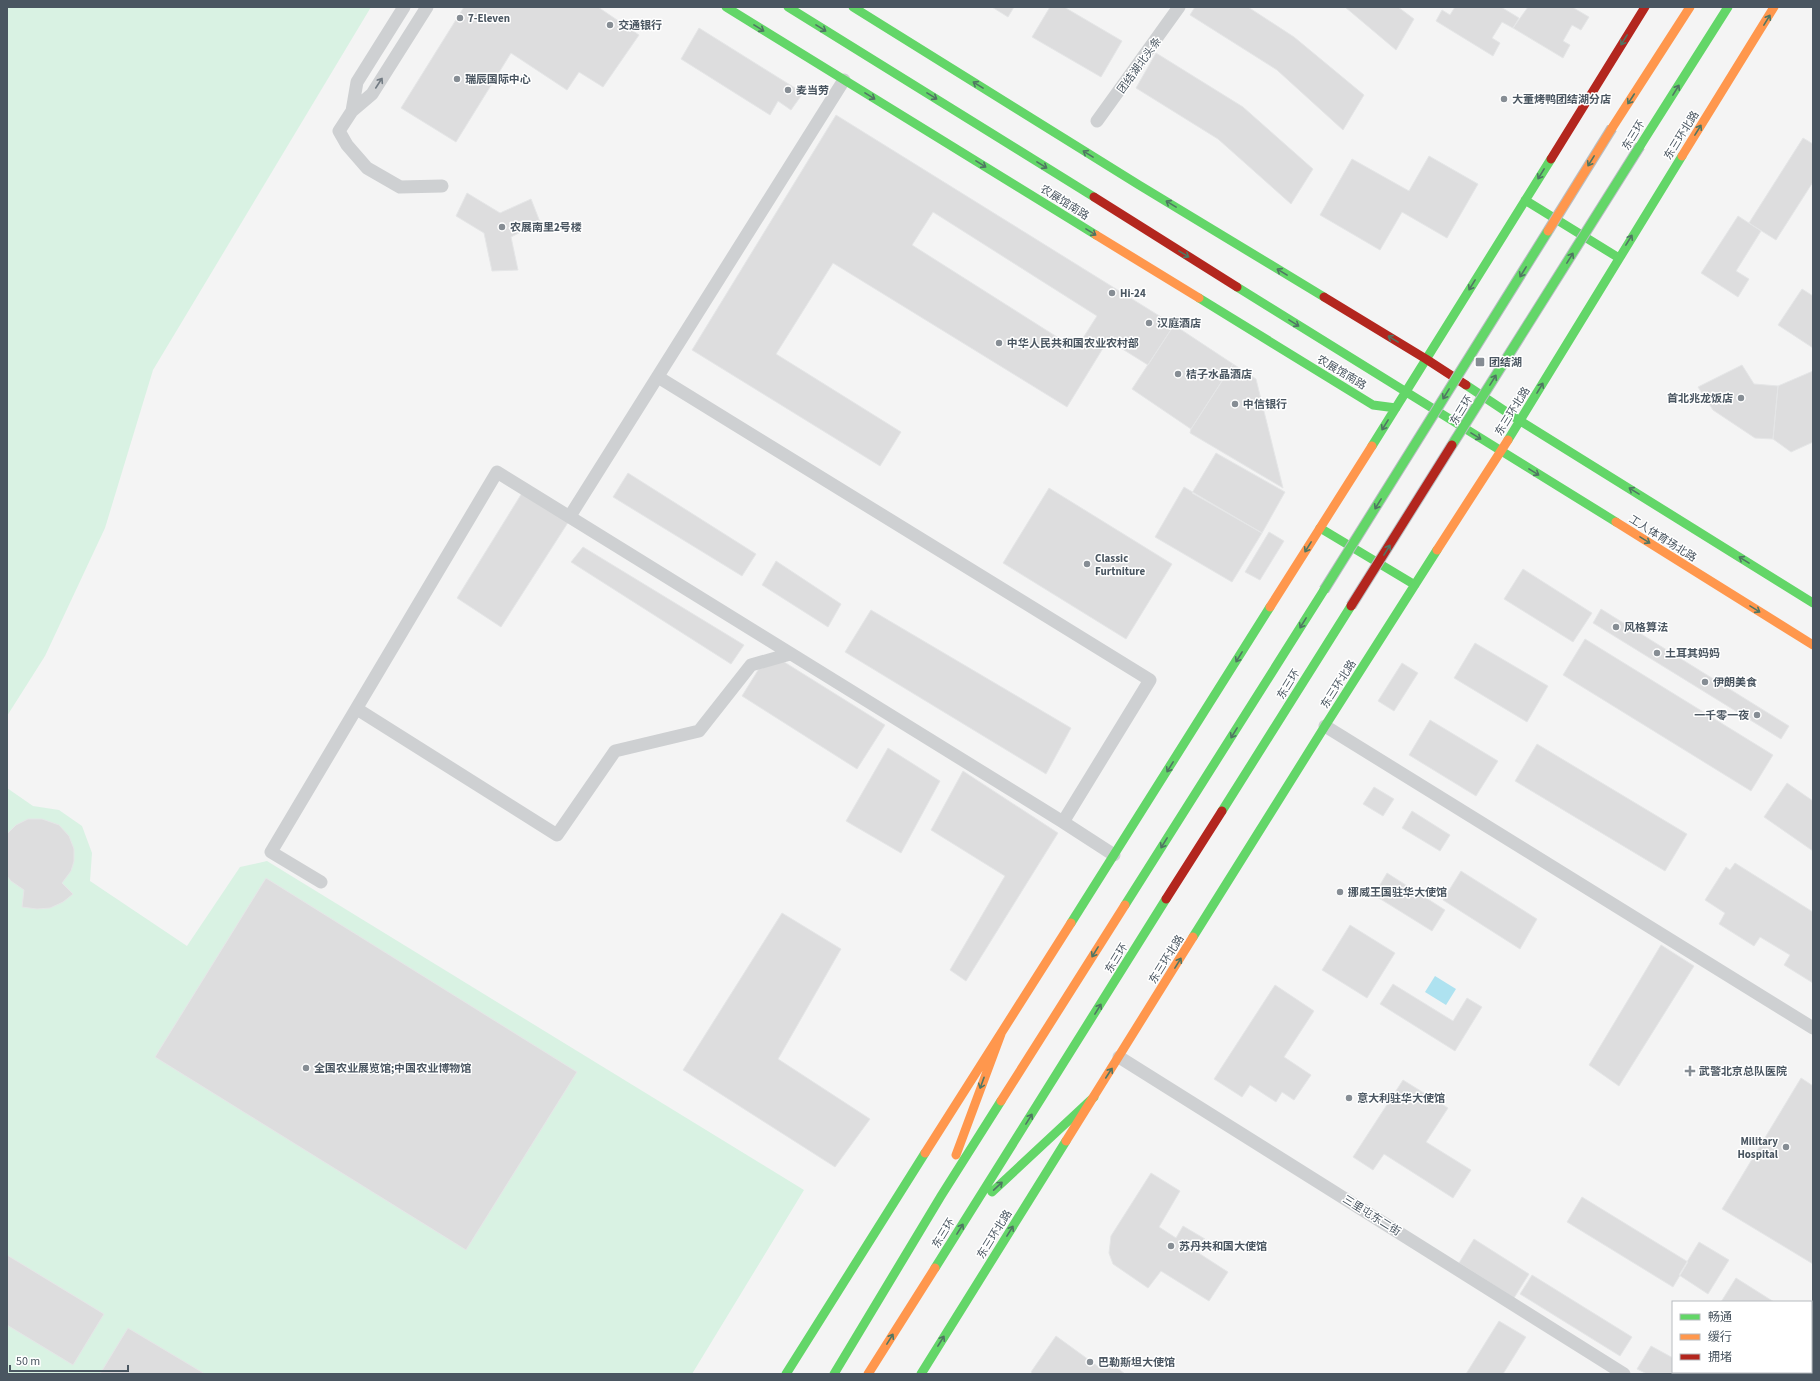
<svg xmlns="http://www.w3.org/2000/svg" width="1820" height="1381" viewBox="0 0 1820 1381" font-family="'Source Sans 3','Noto Sans SC',sans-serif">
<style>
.green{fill:#d9f2e3}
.water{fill:#aee2f0}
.building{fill:#ddddde;stroke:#e5e6e7;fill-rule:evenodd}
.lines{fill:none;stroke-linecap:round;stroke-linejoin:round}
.street{stroke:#ced0d2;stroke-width:13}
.fast{stroke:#63d668;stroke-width:9}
.slow{stroke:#ff974d;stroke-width:9}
.jam{stroke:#b3261e;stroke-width:9}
.fast-bridge-casing{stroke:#b9bec3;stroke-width:11;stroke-linecap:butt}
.slow-bridge-casing{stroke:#b9bec3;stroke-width:11;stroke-linecap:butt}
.jam-bridge-casing{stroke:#b9bec3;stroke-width:11;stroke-linecap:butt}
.fast-bridge{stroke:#63d668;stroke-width:9}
.slow-bridge{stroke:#ff974d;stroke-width:9}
.jam-bridge{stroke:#b3261e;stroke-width:9}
.oneway{stroke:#507663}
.oneway2{stroke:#727b83}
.poi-dot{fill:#868d94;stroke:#fff;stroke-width:1.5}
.labels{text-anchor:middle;stroke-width:3;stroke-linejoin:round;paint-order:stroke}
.poi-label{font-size:11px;font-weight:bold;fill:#4a5661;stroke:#fff;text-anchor:start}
.street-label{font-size:11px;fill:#4a5661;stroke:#fff}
</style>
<rect width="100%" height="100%" fill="#f4f4f4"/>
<path class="green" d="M7 7H371L153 370 105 528 45 656 7 716Z
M7 788 33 806 59 810 82 826 92 853 90 881 187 946 240 867 267 861 804 1190 692 1374H7Z"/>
<path class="water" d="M1435 976 1456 989 1446 1005 1425 992Z"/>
<path class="building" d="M464 7H598L639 35 603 87 579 72 567 90 511 53 456 142 401 108Z
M992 7H1014L1008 17Z
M1050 7H1064L1122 41 1101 77 1032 37Z
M1195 7H1248L1294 37 1364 95 1343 130 1277 70 1190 15Z
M1345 7H1398L1414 19 1396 50Z
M1455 7H1501L1519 18 1513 28 1502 22 1492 38 1500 43 1493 56 1436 21 1442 10 1450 15Z
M1528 7H1572L1589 17 1581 30 1572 25 1563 41 1570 45 1563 58 1513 28Z
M699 28 803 93 791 110 778 101 770 115 681 59Z
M1156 53 1243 107 1313 169 1291 204 1218 139 1136 88Z
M836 115 1174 325 1148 365 1108 340 1067 407 833 263 776 354 901 432 880 466 692 350ZM933 212 1097 316 1076 349 912 245Z
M1803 138 1813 144V182L1776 240 1749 223Z
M1429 156 1478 184 1447 238 1402 212 1380 250 1320 215 1352 159 1409 191Z
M467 193 500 213 531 199 540 222 511 237 518 270 492 271 484 233 456 216Z
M1738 216 1761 231 1736 271 1749 279 1738 297 1701 273Z
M1802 289 1813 296V348L1778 325Z
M1174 325 1233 364 1191 429 1132 389Z
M1233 364 1256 379 1283 488 1190 433 1191 429Z
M1742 365 1754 384 1778 386 1773 439 1755 438 1713 410 1698 387Z
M1813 371V442L1791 452 1773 439 1778 386Z
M1216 453 1285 492 1262 533 1192 493Z
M628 473 756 554 742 576 613 497Z
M1184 487 1262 533 1232 582 1155 537Z
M1049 488 1172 564 1126 639 1003 563Z
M522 493 569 521 501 627 457 598Z
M1269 532 1284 541 1260 580 1245 572Z
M583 547 744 645 731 664 571 562Z
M776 561 841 604 828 627 762 585Z
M1523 569 1592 613 1573 642 1504 599Z
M1601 609 1789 726 1781 739 1593 623Z
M871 610 1071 728 1046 774 845 652Z
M1585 639 1773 755 1751 791 1563 675Z
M1475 643 1548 686 1527 722 1454 678Z
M781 660 885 725 857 769 742 696 760 667Z
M1402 663 1418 673 1394 711 1378 701Z
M1430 720 1498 761 1476 796 1409 755Z
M1537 744 1687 834 1665 871 1515 781Z
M888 748 940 781 901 853 846 821Z
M963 771 1058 833 966 981 950 970 1005 876 931 830Z
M1787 783 1813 801V851L1764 817Z
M1374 787 1394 799 1383 816 1363 804Z
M1412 811 1450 835 1440 851 1402 828Z
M28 819H42L59 825 69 836 74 849V861L71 871 62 883 73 894 63 902 50 908 37 909 22 907 24 890 11 881 7 876V834L16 825Z
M1735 863 1813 912V983L1784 965 1790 955 1760 937 1754 946 1719 924 1725 913 1705 900 1726 867 1730 870Z
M1461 871 1537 919 1520 949 1443 900Z
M1387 873 1445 910 1432 931 1374 895Z
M266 878 577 1072 466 1250 155 1057Z
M782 913 841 949 778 1059 870 1119 835 1167 683 1070Z
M1350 925 1395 953 1367 998 1322 970Z
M1661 945 1694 966 1619 1086 1589 1065Z
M1393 984 1453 1021 1467 998 1482 1007 1455 1051 1380 1004Z
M1275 985 1314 1011 1284 1057 1311 1075 1294 1100 1282 1092 1276 1102 1250 1085 1242 1097 1214 1079Z
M1801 1078 1813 1086V1264L1722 1209Z
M1403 1080 1448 1108 1426 1142 1471 1170 1453 1198 1384 1154 1373 1170 1353 1157Z
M1151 1173 1180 1191 1159 1227 1176 1238 1183 1226 1205 1239 1197 1252 1228 1272 1209 1301 1161 1271 1148 1288 1113 1264 1109 1253 1111 1236Z
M1582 1197 1688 1262 1673 1287 1567 1222Z
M1474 1239 1529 1274 1514 1298 1459 1263Z
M1699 1242 1729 1260 1708 1294 1679 1275Z
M7 1255 104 1314 73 1365 7 1325Z
M1532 1275 1632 1337 1620 1356 1520 1294Z
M1736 1278 1774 1302H1721Z
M1499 1321 1526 1337 1503 1374H1466Z
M1811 1325 1813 1327V1364L1811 1362Z
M128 1328 205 1374H100Z
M1056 1336 1100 1368 1107 1360 1125 1374H1033L1031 1372Z
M1651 1346 1673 1358V1372H1696L1700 1374H1647L1637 1369Z"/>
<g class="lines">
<path class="street" d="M427 7 372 94 352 111 339 131 347 145 367 168 400 187 442 186
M352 111 357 82 404 7
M1097 121 1179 7
M570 516 844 80
M357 709 557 835 615 751 699 731 751 665 790 654
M1325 726 1813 1028
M1063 822 1114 855
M321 882 271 852 497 472 1063 822 1150 680 658 377
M1119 1057 1624 1374"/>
<path class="fast" d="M726 7 1096 235
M788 7 1094 197
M853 7 1139 185 1324 297
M1640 146 1728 7
M1525 200 1619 258
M1237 287 1616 522
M1199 298 1373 405 1396 408
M1466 385 1514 417 1813 603
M1508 440 1682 156
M1372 446 1551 159
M1320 528 1415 585
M1222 811 1351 606
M1125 905 1324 590
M1071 923 1270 607
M1193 937 1325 726 1437 550
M992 1192 1094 1097
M935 1268 1166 899
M786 1374 925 1153
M834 1374 941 1196 1001 1101
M921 1374 1066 1141"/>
<path class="slow" d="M1612 128 1690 7
M1682 156 1774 7
M1096 235 1199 298
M1616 522 1813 645
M1437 550 1508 440
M1270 607 1372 446
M1001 1101 1125 905
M1066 1141 1193 937
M925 1153 1071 923
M956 1155 1001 1034
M868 1374 935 1268"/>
<path class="jam" d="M1551 159 1645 7
M1094 197 1237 287
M1324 297 1426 359 1466 385
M1166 899 1222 811"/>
<defs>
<path id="fast-bridge" d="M1452 445 1640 146
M1324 590 1548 231"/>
<path id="slow-bridge" d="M1548 231 1612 128"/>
<path id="jam-bridge" d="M1351 606 1452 445"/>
</defs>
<use href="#fast-bridge" class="fast-bridge-casing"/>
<use href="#slow-bridge" class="slow-bridge-casing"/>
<use href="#jam-bridge" class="jam-bridge-casing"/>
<use href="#fast-bridge" class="fast-bridge"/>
<use href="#slow-bridge" class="slow-bridge"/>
<use href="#jam-bridge" class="jam-bridge"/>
</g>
<defs><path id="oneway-shaft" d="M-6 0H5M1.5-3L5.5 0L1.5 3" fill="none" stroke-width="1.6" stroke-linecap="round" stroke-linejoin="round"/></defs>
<g class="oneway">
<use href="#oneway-shaft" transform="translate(1767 20) rotate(-58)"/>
<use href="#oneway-shaft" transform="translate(759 28) rotate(32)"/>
<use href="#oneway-shaft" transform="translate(821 28) rotate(32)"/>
<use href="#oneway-shaft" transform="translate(1624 40) rotate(122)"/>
<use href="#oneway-shaft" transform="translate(978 85) rotate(-148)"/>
<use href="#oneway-shaft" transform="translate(1676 90) rotate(-58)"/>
<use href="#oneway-shaft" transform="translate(870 96) rotate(32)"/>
<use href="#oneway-shaft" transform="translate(932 96) rotate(32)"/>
<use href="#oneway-shaft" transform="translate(1631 99) rotate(123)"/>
<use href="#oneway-shaft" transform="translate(1698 130) rotate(-58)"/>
<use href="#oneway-shaft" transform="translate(1088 154) rotate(-148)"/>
<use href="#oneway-shaft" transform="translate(1591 161) rotate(122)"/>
<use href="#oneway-shaft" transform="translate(981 164) rotate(32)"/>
<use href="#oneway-shaft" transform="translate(1042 165) rotate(32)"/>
<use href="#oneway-shaft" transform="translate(1541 174) rotate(122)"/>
<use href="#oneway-shaft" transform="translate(1171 204) rotate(-149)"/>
<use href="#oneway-shaft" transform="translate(1091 232) rotate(32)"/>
<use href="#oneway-shaft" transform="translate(1629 240) rotate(-58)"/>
<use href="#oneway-shaft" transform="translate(1184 254) rotate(32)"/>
<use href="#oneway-shaft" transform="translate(1570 258) rotate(-58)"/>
<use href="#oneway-shaft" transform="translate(1282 272) rotate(-149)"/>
<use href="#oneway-shaft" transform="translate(1523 272) rotate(122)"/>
<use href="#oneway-shaft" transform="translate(1472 285) rotate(122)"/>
<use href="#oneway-shaft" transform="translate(1294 323) rotate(32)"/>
<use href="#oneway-shaft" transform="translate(1393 339) rotate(-149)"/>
<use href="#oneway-shaft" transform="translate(1493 380) rotate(-58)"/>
<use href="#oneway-shaft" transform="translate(1540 388) rotate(-59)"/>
<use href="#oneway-shaft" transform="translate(1446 394) rotate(122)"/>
<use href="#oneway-shaft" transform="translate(1385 425) rotate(122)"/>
<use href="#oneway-shaft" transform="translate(1476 436) rotate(32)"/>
<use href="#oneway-shaft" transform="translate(1534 472) rotate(32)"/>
<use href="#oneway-shaft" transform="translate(1634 491) rotate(-148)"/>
<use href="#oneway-shaft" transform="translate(1378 504) rotate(122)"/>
<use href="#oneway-shaft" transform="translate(1645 540) rotate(32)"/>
<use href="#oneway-shaft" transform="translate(1308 547) rotate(122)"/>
<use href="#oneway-shaft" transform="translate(1387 550) rotate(-58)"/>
<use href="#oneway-shaft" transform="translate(1744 560) rotate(-148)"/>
<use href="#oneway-shaft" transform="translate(1755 609) rotate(32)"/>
<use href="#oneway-shaft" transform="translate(1303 623) rotate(122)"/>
<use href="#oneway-shaft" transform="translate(1239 657) rotate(122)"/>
<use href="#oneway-shaft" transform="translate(1234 733) rotate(122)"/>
<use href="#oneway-shaft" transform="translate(1170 767) rotate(122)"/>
<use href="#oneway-shaft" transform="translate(1164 843) rotate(122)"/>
<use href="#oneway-shaft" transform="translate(1095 952) rotate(122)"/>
<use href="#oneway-shaft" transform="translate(1178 963) rotate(-58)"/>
<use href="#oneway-shaft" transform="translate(1098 1009) rotate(-58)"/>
<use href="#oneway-shaft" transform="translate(1109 1073) rotate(-57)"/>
<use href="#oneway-shaft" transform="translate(982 1083) rotate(110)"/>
<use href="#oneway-shaft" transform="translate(1029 1119) rotate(-58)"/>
<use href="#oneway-shaft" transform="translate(998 1186) rotate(-43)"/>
<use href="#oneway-shaft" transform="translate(960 1229) rotate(-58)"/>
<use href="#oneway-shaft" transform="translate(1010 1231) rotate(-58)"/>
<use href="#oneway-shaft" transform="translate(890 1339) rotate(-58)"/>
<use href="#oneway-shaft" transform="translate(941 1341) rotate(-58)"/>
</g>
<use class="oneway2" href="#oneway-shaft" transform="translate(379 83) rotate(-57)"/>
<g class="poi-dot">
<circle cx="460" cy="18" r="4"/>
<circle cx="610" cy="25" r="4"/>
<circle cx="457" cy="79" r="4"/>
<circle cx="788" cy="90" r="4"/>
<circle cx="1504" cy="99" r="4"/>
<circle cx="502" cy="227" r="4"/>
<circle cx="1112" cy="293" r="4"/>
<circle cx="1149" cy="323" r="4"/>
<circle cx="999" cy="343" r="4"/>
<rect x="1475" y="357" width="10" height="10" rx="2"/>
<circle cx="1178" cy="374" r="4"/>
<circle cx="1741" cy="398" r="4"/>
<circle cx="1235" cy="404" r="4"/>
<circle cx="1087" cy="564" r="4"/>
<circle cx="1616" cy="627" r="4"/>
<circle cx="1657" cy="653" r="4"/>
<circle cx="1705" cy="682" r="4"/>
<circle cx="1757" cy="715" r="4"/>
<circle cx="1340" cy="892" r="4"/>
<circle cx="306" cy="1068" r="4"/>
<path d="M1688 1065h4v4h4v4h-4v4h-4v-4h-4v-4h4z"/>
<circle cx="1349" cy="1098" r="4"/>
<circle cx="1786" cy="1147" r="4"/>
<circle cx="1171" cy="1246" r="4"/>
<circle cx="1090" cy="1362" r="4"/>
</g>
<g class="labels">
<g class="poi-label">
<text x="468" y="22">7-Eleven</text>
<text x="618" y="29">交通银行</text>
<text x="465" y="83">瑞辰国际中心</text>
<text x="796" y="94">麦当劳</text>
<text x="1512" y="103">大董烤鸭团结湖分店</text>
<text x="510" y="231">农展南里2号楼</text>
<text x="1120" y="297">Hi-24</text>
<text x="1157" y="327">汉庭酒店</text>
<text x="1007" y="347">中华人民共和国农业农村部</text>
<text x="1489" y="366">团结湖</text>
<text x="1186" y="378">桔子水晶酒店</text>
<text x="1733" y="402" text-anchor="end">首北兆龙饭店</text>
<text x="1243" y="408">中信银行</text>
<text x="1095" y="562">Classic<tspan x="1095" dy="13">Furtniture</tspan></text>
<text x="1624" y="631">风格算法</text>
<text x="1665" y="657">土耳其妈妈</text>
<text x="1713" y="686">伊朗美食</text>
<text x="1749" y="719" text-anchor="end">一千零一夜</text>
<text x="1348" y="896">挪威王国驻华大使馆</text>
<text x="314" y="1072">全国农业展览馆;中国农业博物馆</text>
<text x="1699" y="1075">武警北京总队医院</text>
<text x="1357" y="1102">意大利驻华大使馆</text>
<text x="1778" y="1145" text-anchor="end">Military<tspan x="1778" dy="13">Hospital</tspan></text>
<text x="1179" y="1250">苏丹共和国大使馆</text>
<text x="1098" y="1366">巴勒斯坦大使馆</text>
</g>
<g class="street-label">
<text transform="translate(1139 65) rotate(-54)" y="4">团结湖北头条</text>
<text transform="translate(1633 135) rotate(-58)" y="4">东三环</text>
<text transform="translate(1681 135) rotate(-58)" y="4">东三环北路</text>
<text transform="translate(1065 202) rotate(32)" y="4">农展馆南路</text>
<text transform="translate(1342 372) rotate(31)" y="4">农展馆南路</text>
<text transform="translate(1461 410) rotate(-58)" y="4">东三环</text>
<text transform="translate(1512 411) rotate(-58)" y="4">东三环北路</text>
<text transform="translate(1663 538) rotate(32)" y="4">工人体育场北路</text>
<text transform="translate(1288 684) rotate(-58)" y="4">东三环</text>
<text transform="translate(1338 684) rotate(-57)" y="4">东三环北路</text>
<text transform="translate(1116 958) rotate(-58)" y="4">东三环</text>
<text transform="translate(1166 959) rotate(-58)" y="4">东三环北路</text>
<text transform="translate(1372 1215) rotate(32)" y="4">三里屯东二街</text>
<text transform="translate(943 1233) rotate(-58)" y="4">东三环</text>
<text transform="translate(994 1234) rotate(-58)" y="4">东三环北路</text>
</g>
</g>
<rect width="1820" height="1381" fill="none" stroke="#4a5661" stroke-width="16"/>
<rect x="1672" y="1301" width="140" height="72" fill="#ffffff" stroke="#b7bbc0"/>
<rect x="1680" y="1314" width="20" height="6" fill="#63d668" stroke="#b7bbc0"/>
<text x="1708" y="1321" font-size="12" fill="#4a5661">畅通</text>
<rect x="1680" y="1334" width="20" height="6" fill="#ff974d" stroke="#b7bbc0"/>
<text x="1708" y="1341" font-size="12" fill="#4a5661">缓行</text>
<rect x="1680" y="1354" width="20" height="6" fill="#b3261e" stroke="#b7bbc0"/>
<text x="1708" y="1361" font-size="12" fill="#4a5661">拥堵</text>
<path d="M10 1365v6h118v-6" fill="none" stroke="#4a5661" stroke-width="2"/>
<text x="16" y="1365" font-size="12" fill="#4a5661" stroke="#ffffff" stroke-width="3" paint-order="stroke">50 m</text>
</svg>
